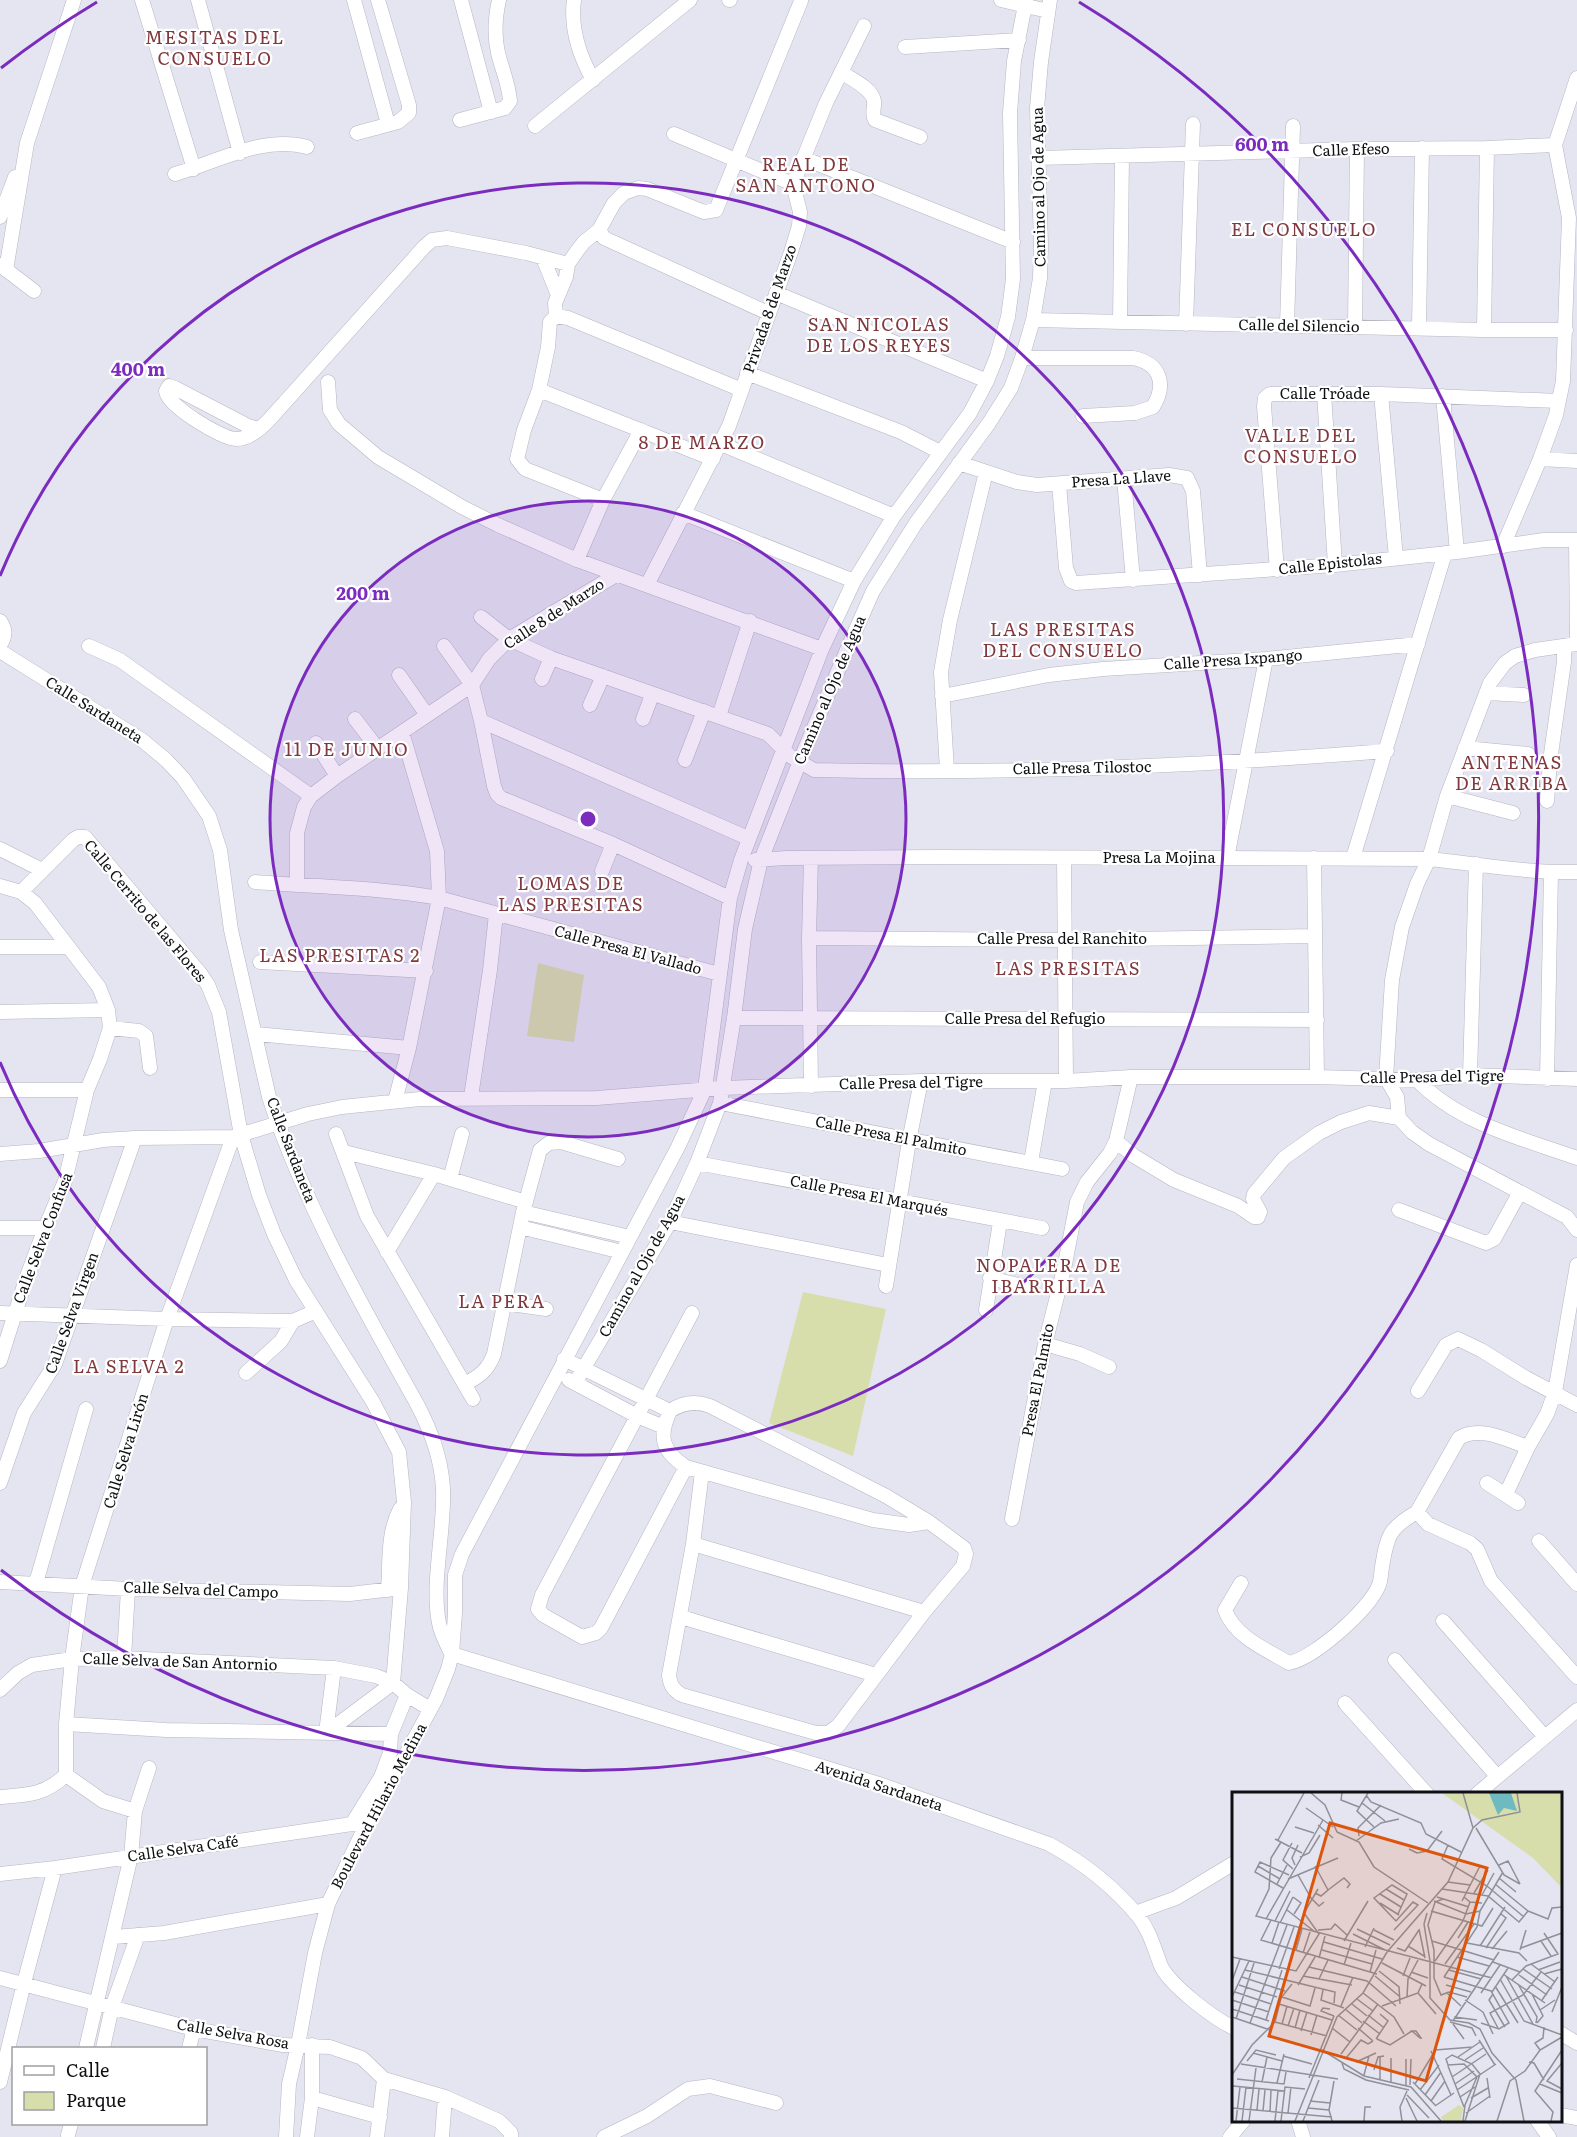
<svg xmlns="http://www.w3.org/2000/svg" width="1577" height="2137" viewBox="0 0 1577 2137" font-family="Literata,serif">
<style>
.green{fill:#d8deab}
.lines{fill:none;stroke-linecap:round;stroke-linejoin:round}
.minor-casing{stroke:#b5b6c1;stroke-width:15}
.minor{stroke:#fff;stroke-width:14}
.ring{fill:none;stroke:#7b2cbf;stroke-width:3}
.labels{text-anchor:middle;stroke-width:4.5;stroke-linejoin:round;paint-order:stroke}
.street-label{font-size:15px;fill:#0f1013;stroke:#fff}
.quarter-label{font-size:18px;letter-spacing:1.5px;fill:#81393d;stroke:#fff}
.inset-road{fill:none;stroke:#8f9098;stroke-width:1.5}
.view{fill:#dd550c;fill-opacity:0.15;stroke:#dd550c;stroke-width:3}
.inset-edge{fill:none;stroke:#0f1013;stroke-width:3}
.centre{fill:#7b2cbf;stroke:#fff;stroke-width:3}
.ring-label{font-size:18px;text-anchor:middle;font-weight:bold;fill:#7b2cbf;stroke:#fff;stroke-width:4.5;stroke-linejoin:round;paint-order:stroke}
</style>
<rect width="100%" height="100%" fill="#e4e5f1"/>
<path class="green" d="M538 963 584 975 574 1042 527 1036Z
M803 1292 886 1309 853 1456 769 1423Z"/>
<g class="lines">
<defs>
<path id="minor" d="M142 0 194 169
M198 0 240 153
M354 0 388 124
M461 0 491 112
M574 0C570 29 579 55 593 80
M729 0H730
M1001 0 1048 11
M905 47 1019 40
M841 72C851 79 872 88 874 101 875 108 871 113 875 120L920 137
M460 120 505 108 510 101C509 85 502 69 498 53 494 35 495 18 499 0
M535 126 690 0
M357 133 398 122 409 113V105L378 0
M674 134 793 184
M803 158 1013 242
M1039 158 1357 149 1487 148 1555 145
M175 174C217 162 263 135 307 147
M0 217 15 177
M599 230 604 238 768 313
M543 258 558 295
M0 265 34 291
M6 270 27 143 74 0
M776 293 987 381
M556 316 568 318 742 390
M1033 320 1484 330H1566
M1120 321 1122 156
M1186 324 1193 124
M1287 326 1293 126
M1355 327 1357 149
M1419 327 1422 148
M1484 330 1487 148
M1022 358H1133C1160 363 1167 384 1153 407L1135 413 1083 416
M747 373 901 432 940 452
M328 382 330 410 339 424 378 457 462 507 498 525 577 560 822 649
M539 390 713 459
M1324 393 1335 565
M1381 394 1396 558
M1443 396 1457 552
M259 429 248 426 175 388 169 386 166 391C166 405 222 439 236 439 249 439 260 429 268 421L424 247 432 240 447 238 526 253 568 264
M721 444 894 516
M1540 459 1577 461
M959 463 1017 482 1037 485 1169 475 1187 478 1193 491 1200 575
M1124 479 1133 580
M1059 484 1066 568 1071 581 1076 583 1335 565 1457 552 1544 540H1577
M603 500 525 469 517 459 524 430 539 390 548 347 550 322 556 316 555 303 566 277 568 264 577 251 584 242 599 230 614 203 624 193 638 188 647 189 704 212 716 210 801 1
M683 513 854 581
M1576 540 1577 644 1535 650 1515 656 1505 663 1490 683 1447 796 1429 859 1417 884 1402 927 1392 980 1386 1078 1397 1097 1399 1118 1412 1132 1429 1144 1567 1217 1577 1230
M1503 546 1540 459 1556 415 1563 381 1569 218 1555 145 1577 78
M577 560 603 500 641 430
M1277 570 1264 406 1265 398 1270 394H1381L1559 401
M647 585 729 426 791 252 799 226 800 212 793 184 826 103 864 26
M481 617 509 639 551 658 768 734 790 756 814 770C1005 775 1196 766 1387 751
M0 621C6 630 6 636 0 645
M89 646 120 660 311 796
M444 646 472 685 481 721 494 786 497 794 501 798 613 844 730 898
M0 651 142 740 166 760 183 778 209 816 220 850 231 930 269 1097C305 1206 361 1304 417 1404 431 1431 441 1457 443 1488 445 1530 431 1583 439 1623 441 1634 446 1643 451 1653
M399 675 427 715
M542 679 551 658
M1486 693 1524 695
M942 696 1049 675 1103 669 1266 659 1418 644
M590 705 603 676
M719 716 750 621
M355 719 378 749
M643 719 652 695
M481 721 748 838
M316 743 337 776
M1465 748 1528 754
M685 760 704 711
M947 770 941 672 950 620 986 472
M1447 796 1513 813
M1547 801 1550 761 1564 662V646
M0 849 42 870
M1064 858 1066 1081
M1227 858 1266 659
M1314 858 1317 1077
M1353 858 1445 553
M755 860 787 858 939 857 1429 859C1478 864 1527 873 1577 872
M602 871 613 844
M255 882C316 887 378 887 439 898L719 974
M297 885V833L304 807 311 796 337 776 472 685 489 659 509 639 616 575
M0 886 21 892 35 903 99 987 108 1010 110 1028 100 1059 87 1090 65 1181 45 1228 26 1279 0 1361
M21 892 73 840 78 837H85L200 973 208 985 219 1012 241 1135 259 1195 274 1234 296 1280 373 1402 399 1452 404 1502 401 1588 393 1683 326 1733
M809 938 1064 940 1315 936
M0 947H68
M260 962 426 971
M0 1012 108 1010
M734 1018 1317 1020
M110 1028 139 1031 146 1036 150 1068
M256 1034 409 1048
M1470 1075 1476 864
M1547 1079 1551 873
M1417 1080C1460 1124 1521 1138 1577 1158
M811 1086 809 938 811 858
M0 1090H87
M471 1097 490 970 496 914
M395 1101 409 1048 439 898 437 851 402 732
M720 1103 1062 1169
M336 1134 367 1216 473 1399
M1116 1141 1134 1156 1174 1180 1238 1206 1254 1217H1258L1260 1212 1253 1199 1254 1194 1284 1158 1319 1133 1341 1122 1369 1113 1399 1118
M344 1152 434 1174 526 1202
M0 1154 39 1151 103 1140 135 1138 233 1137 308 1114 342 1107 420 1099 597 1098 723 1088 921 1081H1066L1131 1077H1317L1417 1080 1470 1075 1577 1079
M1031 1162 1045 1081
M697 1163 1042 1228
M450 1179 462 1134
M1399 1210 1486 1243 1494 1239 1520 1192
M523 1212 630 1237
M670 1222 888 1265
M520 1227 622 1252
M0 1228H45
M387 1252 434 1174
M990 1278 1026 1287
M886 1286 909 1141 921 1081
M503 1303 546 1309
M986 1310 1000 1222
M0 1313 167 1319 293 1321 316 1311
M1045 1344 1080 1354 1109 1367
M564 1359 670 1411
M246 1373 281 1341 293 1321
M569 1380 637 1416 664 1427
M575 1383 670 1222 697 1163 720 1103 734 1018 745 929 761 860 804 751 846 652 873 591 916 523 989 423 1011 388 1022 358 1033 320 1040 278 1041 245 1037 108 1041 62 1050 0
M465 1384C480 1376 488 1370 494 1354L523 1212 540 1150 549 1143 561 1142 618 1159
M1418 1391 1446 1345 1458 1339 1481 1350 1526 1378 1577 1405
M1528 1447C1507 1440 1479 1425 1459 1438L1417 1512 1428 1524 1470 1543 1477 1549 1491 1581 1577 1677
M686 1467 601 1628 596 1633 582 1637 543 1615 538 1609 542 1595 692 1313
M702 1472 693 1544 669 1675C670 1685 673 1690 682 1695L816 1733H828L838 1726 924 1612 963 1566 966 1554 964 1548 929 1522 886 1496 710 1406C696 1401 683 1402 670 1411 658 1437 662 1451 686 1467L873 1520 909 1525 929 1522
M0 1483 24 1413 55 1364 135 1138
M1487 1483 1518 1503
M1506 1494 1528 1447 1547 1414 1555 1392 1577 1265
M1012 1519 1045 1344 1064 1269 1077 1202 1087 1182 1110 1153 1116 1141 1131 1077
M1539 1541 1577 1584
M693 1544 924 1612
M0 1582 128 1589 350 1594 401 1588
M36 1583 86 1409
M1241 1583 1225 1610C1235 1637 1265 1649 1289 1663 1314 1658 1369 1610 1379 1585 1381 1580 1381 1573 1382 1567 1387 1536 1389 1528 1417 1512
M388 1590C390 1564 387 1533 400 1509
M681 1617 876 1675
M1443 1621 1545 1737
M452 1654 879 1784 1049 1844C1082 1862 1114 1887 1138 1916 1150 1931 1154 1948 1161 1966 1170 1985 1214 2019 1234 2028
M124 1658 128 1589
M1395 1660 1497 1776
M0 1690 18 1673 32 1665 72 1659 124 1658 334 1668 376 1676 393 1683 407 1695 430 1709
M1345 1703 1427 1794
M66 1724 166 1730 391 1734
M326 1733 334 1668
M66 1775V1724L72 1659 82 1586 167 1319 233 1137
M66 1775 103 1801 135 1811
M1477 1794 1577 1710
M0 1797C29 1795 44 1795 66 1775
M352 1824 381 1777 390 1753 391 1734 407 1695
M0 1874 55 1868 352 1824 366 1825
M1135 1913 1176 1898 1234 1863
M114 1937 164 1933 328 1904
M0 1978 194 2029 283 2045 330 2047 362 2058 384 2079 445 2097 442 2137
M1560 2033 1577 2043
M86 2048 131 1856 135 1811 149 1768
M103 2048 112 2007 138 1935
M189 2048 194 2029
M0 2082 24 1983 55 1868
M445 2097 499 2121 511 2133V2137
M312 2098 380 2117
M1560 2115 1577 2118
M1298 2120 1303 2137
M1537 2120 1549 2137
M68 2135 71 2124
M286 2137 289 2084 298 2045 315 1953 328 1904 366 1825 389 1785 436 1699 448 1669 452 1654 455 1613V1575L462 1554 678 1147 705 1089 730 898 741 860 822 649 854 581 894 516 970 413 987 381 997 356 1008 317 1013 279 1010 113 1014 61 1026 0
M307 2137 312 2098V2045
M377 2137 384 2079
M604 2137 647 2116 688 2089 710 2086 776 2103
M1230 2137 1244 2120"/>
</defs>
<use href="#minor" class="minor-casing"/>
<use href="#minor" class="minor"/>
</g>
<circle cx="588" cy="819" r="318" fill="#7b2cbf" fill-opacity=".12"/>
<g class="ring">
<circle cx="588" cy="819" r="318"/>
<path d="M0 576A636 636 0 1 1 0 1062"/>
<path d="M1 68A953 953 0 0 1 97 2M1079 2A953 953 0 1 1 1 1570"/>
</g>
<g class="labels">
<g class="street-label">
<text transform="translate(1351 150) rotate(-2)" y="5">Calle Efeso</text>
<text transform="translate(1039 187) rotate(-91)" y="5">Camino al Ojo de Agua</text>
<text transform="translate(770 309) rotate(-71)" y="5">Privada 8 de Marzo</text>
<text transform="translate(1299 326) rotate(1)" y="5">Calle del Silencio</text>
<text x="1325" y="399">Calle Tróade</text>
<text transform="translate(1121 479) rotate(-4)" y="5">Presa La Llave</text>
<text transform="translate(1330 564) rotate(-6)" y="5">Calle Epistolas</text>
<text transform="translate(554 614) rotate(-33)" y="5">Calle 8 de Marzo</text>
<text transform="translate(1233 660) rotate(-4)" y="5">Calle Presa Ixpango</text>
<text transform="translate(830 690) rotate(-67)" y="5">Camino al Ojo de Agua</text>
<text transform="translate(94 710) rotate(32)" y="5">Calle Sardaneta</text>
<text transform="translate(1082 768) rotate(-1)" y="5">Calle Presa Tilostoc</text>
<text x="1159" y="863">Presa La Mojina</text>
<text transform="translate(145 911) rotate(50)" y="5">Calle Cerrito de las Flores</text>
<text x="1062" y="944">Calle Presa del Ranchito</text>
<text transform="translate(628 950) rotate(15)" y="5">Calle Presa El Vallado</text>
<text x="1025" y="1024">Calle Presa del Refugio</text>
<text transform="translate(1432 1077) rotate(-1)" y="5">Calle Presa del Tigre</text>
<text transform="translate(911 1083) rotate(-1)" y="5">Calle Presa del Tigre</text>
<text transform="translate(891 1136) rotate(11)" y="5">Calle Presa El Palmito</text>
<text transform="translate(291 1150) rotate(69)" y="5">Calle Sardaneta</text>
<text transform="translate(869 1196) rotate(11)" y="5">Calle Presa El Marqués</text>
<text transform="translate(43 1238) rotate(-69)" y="5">Calle Selva Confusa</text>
<text transform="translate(642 1266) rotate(-61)" y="5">Camino al Ojo de Agua</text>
<text transform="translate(72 1313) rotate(-70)" y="5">Calle Selva Virgen</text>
<text transform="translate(1038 1380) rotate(-79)" y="5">Presa El Palmito</text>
<text transform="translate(126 1451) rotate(-73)" y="5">Calle Selva Lirón</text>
<text transform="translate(201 1590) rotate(2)" y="5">Calle Selva del Campo</text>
<text transform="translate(180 1662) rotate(2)" y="5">Calle Selva de San Antornio</text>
<text transform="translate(879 1786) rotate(18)" y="5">Avenida Sardaneta</text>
<text transform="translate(379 1806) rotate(-62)" y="5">Boulevard Hilario Medina</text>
<text transform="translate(183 1849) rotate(-8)" y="5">Calle Selva Café</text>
<text transform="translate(233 2034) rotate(10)" y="5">Calle Selva Rosa</text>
</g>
<g class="quarter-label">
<text x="215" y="44">MESITAS DEL<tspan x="215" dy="21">CONSUELO</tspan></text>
<text x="806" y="171">REAL DE<tspan x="806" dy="21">SAN ANTONO</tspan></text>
<text x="1304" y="236">EL CONSUELO</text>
<text x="879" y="331">SAN NICOLAS<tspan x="879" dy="21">DE LOS REYES</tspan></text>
<text x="1301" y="442">VALLE DEL<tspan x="1301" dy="21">CONSUELO</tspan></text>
<text x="702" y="449">8 DE MARZO</text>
<text x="1063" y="636">LAS PRESITAS<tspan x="1063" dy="21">DEL CONSUELO</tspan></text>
<text x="347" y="756">11 DE JUNIO</text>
<text x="1512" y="769">ANTENAS<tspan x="1512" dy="21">DE ARRIBA</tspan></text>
<text x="571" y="890">LOMAS DE<tspan x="571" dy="21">LAS PRESITAS</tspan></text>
<text x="340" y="962">LAS PRESITAS 2</text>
<text x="1068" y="975">LAS PRESITAS</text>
<text x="1049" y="1272">NOPALERA DE<tspan x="1049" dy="21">IBARRILLA</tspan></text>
<text x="502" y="1308">LA PERA</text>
<text x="129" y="1373">LA SELVA 2</text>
</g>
</g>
<g transform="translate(1232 1792)">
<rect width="330" height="330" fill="#e4e5f1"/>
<path d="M210 1H330V96L301 66ZM227 313 231 316 229 329H211L209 325Z" fill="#d8deab"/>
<path d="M257 1H279L285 19 272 16 266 23Z" fill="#6dbac1"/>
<path class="inset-road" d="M79 1 93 13 105 40M110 1 109 8 127 15M136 1 125 19 142 35M231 1 241 36M134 3 139 10 189 31 194 42 229 60M130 11 153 29M74 16 101 35M86 33 101 46M63 35 82 41M244 36 272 83 288 92M105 40 127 50 142 75 196 111M127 44 126 36 149 13M43 47 70 61M46 48 72 1M124 49 149 31 167 27M49 50 39 66 37 97 24 124 260 186M60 51 51 68 61 77M216 53 210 67 255 94 292 125M177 57 185 61 195 59 210 39M68 65 77 61 88 43M63 73 60 66 66 53M267 73 276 69 288 92M26 74 48 87M66 83 79 106 87 114 92 110M267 86 284 100M56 87 106 66M216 90 238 93M45 92 55 73M51 96 23 80 28 70 57 83M154 97 172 108M210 97 256 104 287 130 296 119 263 92M96 98 112 86 118 92 115 96M83 101 89 104 96 98 83 74M242 101 256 78M148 102 169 115M250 103 262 81M61 105 69 111 62 122M205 105 237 115M232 105 238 110 250 111M211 107 203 110 196 133 202 158V186L209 203 217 200M202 109 234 122 248 119 271 80M230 109 248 74M148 111 167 123M55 118 83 140M199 119 250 134 261 116M296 119 316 127 320 116 330 115M195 121 192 132 198 169V206L218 228 237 231 248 237 260 261 284 288 292 329M34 127 91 28M39 128 29 148 145 182M43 129 58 99M48 131 61 105M125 137 158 153M187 137 193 166M86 138 99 137 103 132 115 143M142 138 162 148M162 138 186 113 181 110 164 129 142 106 160 93 175 102 166 122M121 142 153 158M226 146 236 130M112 149 136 109M200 149 262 168M309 149 319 164M92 150 150 167M40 151 47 130M235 151 287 161 295 169M176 154 192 164M248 154 273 115M133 155 142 136M165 156 173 159 187 138M254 156 274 126 269 122M289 156 330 141M260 157 275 139M64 158 70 137M90 158 140 172M288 158 294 138M71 161 78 140M0 165 64 179 87 142 72 121 86 97M225 165 257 174M87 166 93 144M203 169 231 129 238 110M261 170 288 180M150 171 194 194M213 172 242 132M299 172 323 190M112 173 119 151M77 175 135 189 164 214M47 177 62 135M291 177 320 197M13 178 103 200 102 211M217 178 249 187M306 178 328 170M147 179 167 195 168 212M138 180 144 158M179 180 196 186M271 182 313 211M312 182 330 177M287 183 315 203M71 184 120 193M143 184 167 204M171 184 178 166M274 184 301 232M10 185 53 199M212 185 259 199 277 231 267 237 249 231M212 185 245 135 248 119M87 187 96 168M268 187 292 229 330 243M280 188 294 174 326 162 312 141M0 189 8 167M286 192 305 225 304 231M7 193 45 205M66 193 83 165M214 193 239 200M263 194 286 231M91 198 89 208 112 216M3 200 39 212M217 200 235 205M260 200 276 176M131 201 162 225 172 242M186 201 204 222M215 201 229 214M249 201 268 173M261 202 257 208 273 235M300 202 311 224 305 231M0 205 17 169M50 205 78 214 83 196M175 205 176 187 186 168M125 207 141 219M0 208 37 220M233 208 251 220M310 208 326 185M47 212 100 228M120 212 135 224M109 214 121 185M150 214 186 201 190 192M0 217 37 229M98 217 91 216 89 219 102 224M113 217 130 231M308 218 323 208M251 220 261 242M320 220 330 195M106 223 125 238M136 223 151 235M0 225 38 238M222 225 245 228M4 227 22 171M34 228 50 178M131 229 148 242M221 229 267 160M43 230 95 244M218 230 240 236 244 244M18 231 55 133M50 232 55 214M221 232 232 247M56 234 62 216M63 236 68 218M100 236 118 250M126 236 141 249M266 236 258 221 291 203 309 180M69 239 75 220M180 239H184L189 246H188ZM79 243 85 223M144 247 156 229 148 222M145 247 158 253 180 239M247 248 263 273M90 258 132 284 179 295 209 329M203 258 241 255M308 258 303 251 311 246 312 235M199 259 219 303M21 261 50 269M109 262 146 212M51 264 80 272M226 265 248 250M114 266 129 248 136 252 141 249M159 266V290M233 268 251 256M15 269 24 258 44 263M124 270 144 261M297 270 302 271 312 288M110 271 112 277 134 288 177 298M330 271 315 289 330 297M9 272 106 287M216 274 232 315M142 278 146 265 152 264M0 283 20 253 43 230 49 206 60 192M132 283 137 264M220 285 254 262M77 286 102 224M255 286 258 306M5 287 52 292 54 280M148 288V264M30 290 35 265M181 290 204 314M45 291 52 262M183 292 201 262M223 292 242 279M308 292 330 301M174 293V267M178 293 179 267M1 294 52 299M188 298 207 273M225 298 264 272M175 303 197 326M193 303 209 280M228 305 243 295M174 306 185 329M239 306 256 296M0 308V286M78 309 98 311M199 309 213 289M203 314 222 301M0 316 100 325M76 316 97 318M25 318 27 297M31 319 33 298M38 320 39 298M56 321 59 295M234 321 258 304M4 329 8 295M10 329 14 295M17 329 24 276M43 329 46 299M49 329 53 295 73 297M63 329 105 225 131 201 155 160 216 90 241 36 250 28 288 20 285 1M71 329 87 288M100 329 97 318 102 289M132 329 133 315H139M170 329 168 315 175 299M231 329 233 313 245 285 232 272 216 273 214 267 220 263 240 272 248 282 233 329M265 329 278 289 293 279 308 258 330 245M319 329 321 320 303 299 330 258"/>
<path class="view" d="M98 31 255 76 194 289 37 244Z"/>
<rect width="330" height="330" class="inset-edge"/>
</g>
<circle cx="588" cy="819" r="9" class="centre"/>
<g class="ring-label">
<text x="1262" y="151">600 m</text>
<text x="138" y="376">400 m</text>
<text x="363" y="600">200 m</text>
</g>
<rect x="12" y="2047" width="195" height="78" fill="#ffffff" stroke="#9f9fa1" stroke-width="1.5"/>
<rect x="24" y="2066" width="30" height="9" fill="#ffffff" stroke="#9f9fa1" stroke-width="1.5"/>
<text x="66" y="2077" font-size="18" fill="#0f1013">Calle</text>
<rect x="24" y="2092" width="30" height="18" fill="#d8deab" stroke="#9f9fa1" stroke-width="1.5"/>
<text x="66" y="2107" font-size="18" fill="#0f1013">Parque</text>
</svg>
